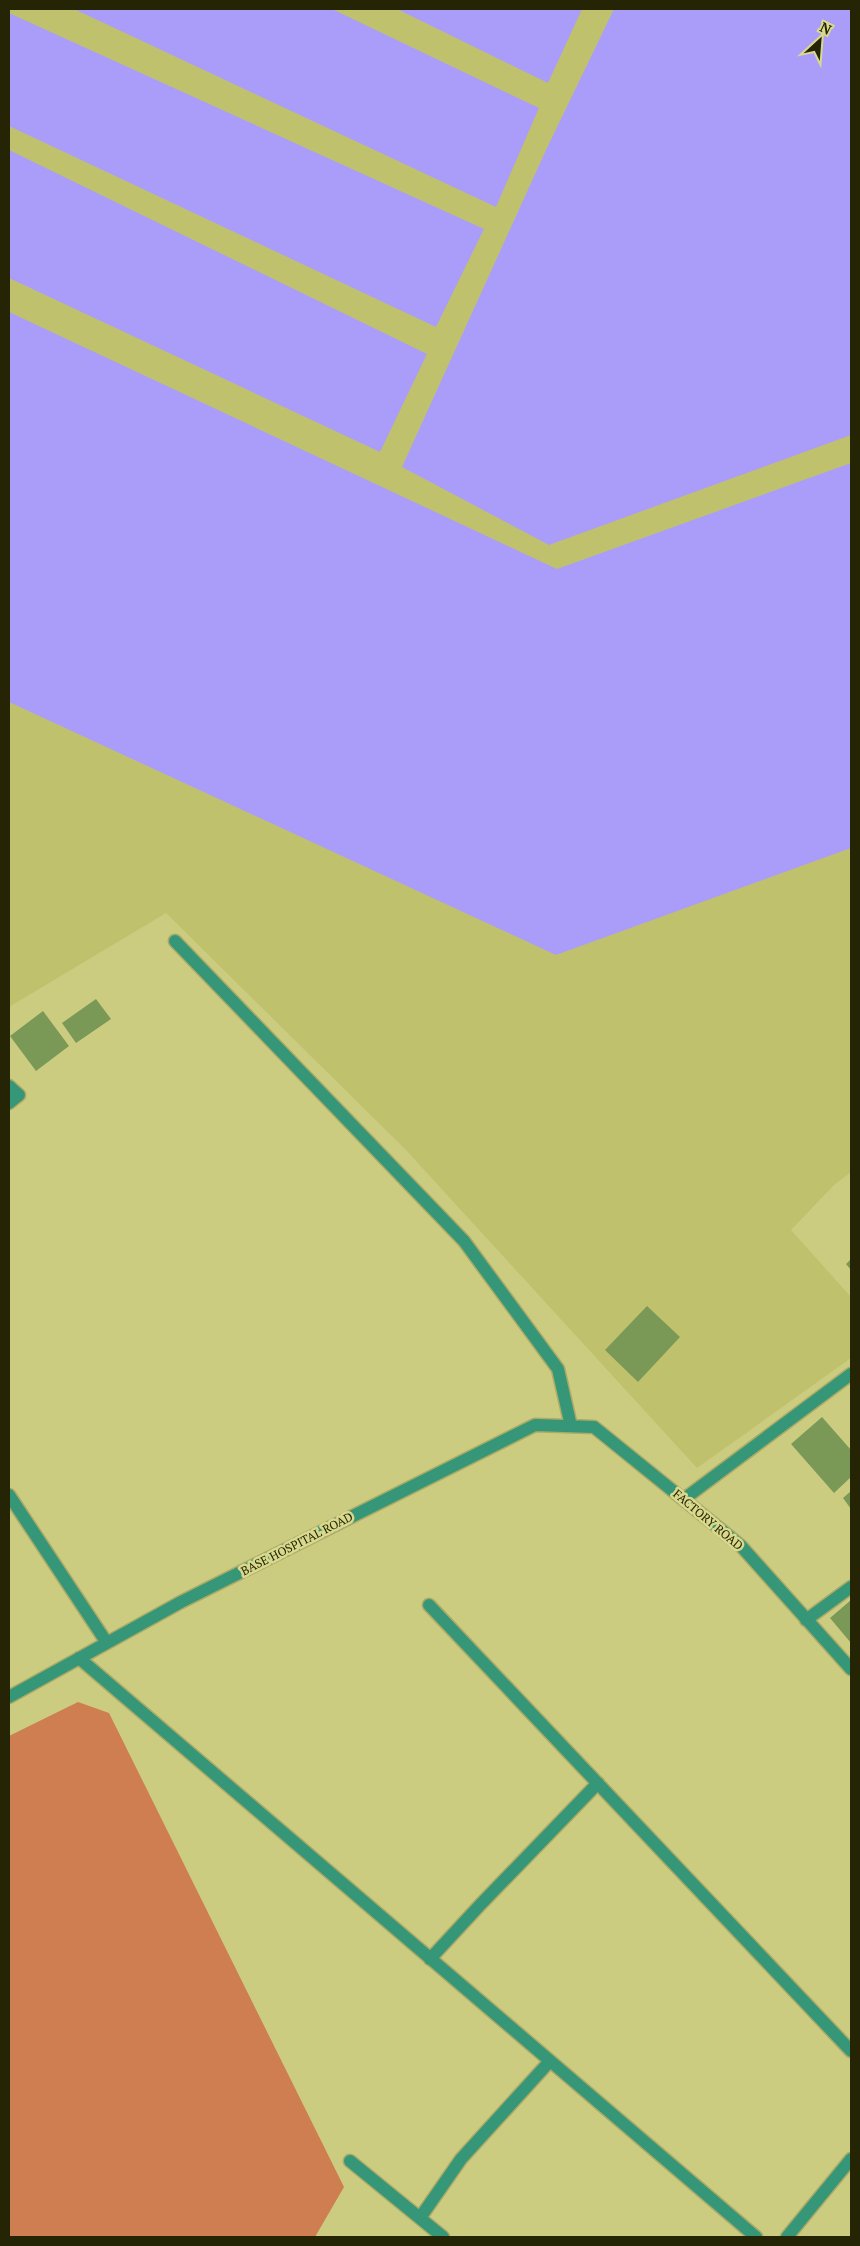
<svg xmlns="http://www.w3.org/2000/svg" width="860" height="2246" viewBox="0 0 860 2246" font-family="'PT Serif',serif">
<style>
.built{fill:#c0c16c}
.green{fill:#ce7e51}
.water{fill:#aa9dfa}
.building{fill:#7a9856}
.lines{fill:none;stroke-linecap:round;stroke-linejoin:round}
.minor-casing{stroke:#abaa67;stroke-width:15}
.minor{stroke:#369678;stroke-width:12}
.labels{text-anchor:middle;stroke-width:5;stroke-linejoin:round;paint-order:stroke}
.street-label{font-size:12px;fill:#252404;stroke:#d8d98d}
</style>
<rect width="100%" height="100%" fill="#cccc80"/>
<path class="built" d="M9 9H851V1172L834 1185 791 1230 851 1297V1358L697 1468 406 1150 166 913 9 1007Z"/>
<path class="green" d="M78 1702 109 1713 344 2187 315 2237H9V1736Z"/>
<path class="water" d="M74 9H332L539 108 496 207Z
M397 9H582L548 83Z
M614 9H851V435L549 545 402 467 546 150Z
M9 13 484 229 436 327 9 126Z
M9 150 427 354 380 452 9 278Z
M9 312 557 569 851 463V848L556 955 9 702Z"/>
<path class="building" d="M96 999 111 1019 76 1043 62 1023Z
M43 1011 69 1046 36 1071 10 1036Z
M851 1259V1270L846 1264Z
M647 1306 680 1337 638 1382 605 1350Z
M822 1417 851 1450V1477L834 1493 791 1444Z
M851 1491V1509L843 1498Z
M851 1600V1643L830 1618Z"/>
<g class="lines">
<defs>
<path id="minor" d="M175 941 464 1241 558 1369 571 1426
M9 1086 19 1095 9 1103
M9 1495 107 1643
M684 1499 851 1374
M429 1605 851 2051
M806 1620 851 1587
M79 1658 756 2237
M9 1697 181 1602 535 1425 594 1427 741 1546 851 1669
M430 1959 480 1905 598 1783
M350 2161 443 2237
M420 2218 461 2159 550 2061
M787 2237 851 2159"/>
</defs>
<use href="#minor" class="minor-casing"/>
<use href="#minor" class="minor"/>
</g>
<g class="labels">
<g class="street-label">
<text transform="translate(708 1520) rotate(40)" y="4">FACTORY ROAD</text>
<text transform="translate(297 1544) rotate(-27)" y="4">BASE HOSPITAL ROAD</text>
</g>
</g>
<rect width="860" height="2246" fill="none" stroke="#252404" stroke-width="20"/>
<g transform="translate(820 40) rotate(26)" stroke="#d8d98d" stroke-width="4" paint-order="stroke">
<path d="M0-4L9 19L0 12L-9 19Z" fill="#252404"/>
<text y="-8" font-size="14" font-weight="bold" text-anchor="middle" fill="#252404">N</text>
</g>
</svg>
